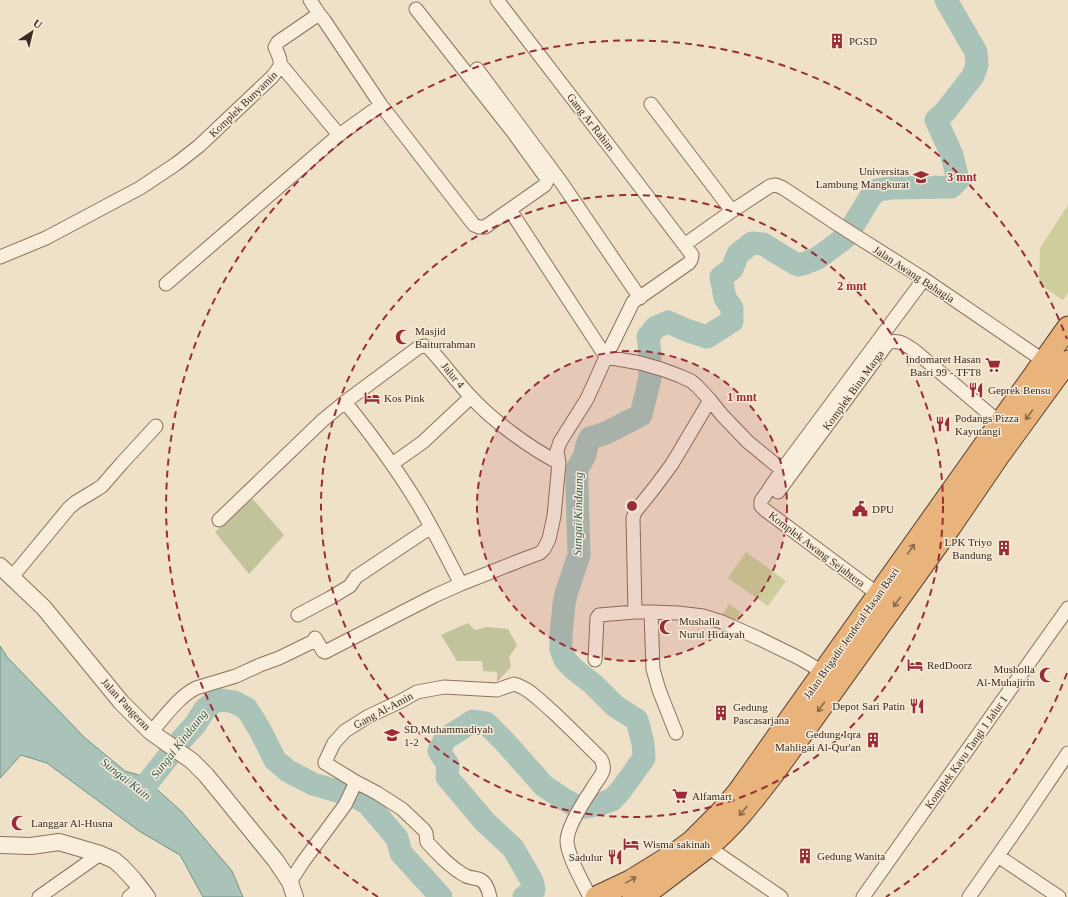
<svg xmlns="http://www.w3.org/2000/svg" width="1068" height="897" viewBox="0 0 1068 897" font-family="Georgia,serif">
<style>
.green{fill:#cdce9b}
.cemetery{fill:#c2c39a}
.water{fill:#a9c3b9;stroke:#6f9286}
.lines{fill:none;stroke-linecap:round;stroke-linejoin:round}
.river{stroke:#a9c3b9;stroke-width:23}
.minor-casing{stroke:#8c715c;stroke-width:15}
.tertiary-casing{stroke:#8c715c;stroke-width:18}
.trunk-casing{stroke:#5a4030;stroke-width:23}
.minor{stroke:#f9eedc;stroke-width:13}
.tertiary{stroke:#f9eedc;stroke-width:16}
.trunk{stroke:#e8b47c;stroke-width:21}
.oneway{stroke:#896949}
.ring{fill:none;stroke:#9b2c37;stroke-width:2;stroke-dasharray:7 5}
.labels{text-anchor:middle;stroke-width:3;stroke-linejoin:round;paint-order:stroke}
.poi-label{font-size:11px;fill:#3c2b20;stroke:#f6ebd8;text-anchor:start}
.street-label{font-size:11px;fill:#3c2b20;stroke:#f6ebd8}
.water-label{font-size:12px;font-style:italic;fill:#2f5c55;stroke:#f6ebd8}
.centre{fill:#9b2c37;stroke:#f6ebd8;stroke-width:2}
.ring-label{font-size:12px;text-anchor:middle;font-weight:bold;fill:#9b2c37;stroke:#f6ebd8;stroke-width:3;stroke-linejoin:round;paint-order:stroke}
</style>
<rect width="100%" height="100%" fill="#efe0c8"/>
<path class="green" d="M1068 205V293L1063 300 1039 284 1040 248Z
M746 552 786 581 768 606 728 578Z
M729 604 741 612 733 623 722 616Z"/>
<path class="cemetery" d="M252 498 284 535 249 574 215 532Z
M468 623 475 630 487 627 508 629 517 645 509 657 511 667 497 682V672L483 671 482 661H457L441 635Z"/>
<path class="water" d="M0 646 7 657 85 738 125 771 142 776 181 811 232 871 243 897H203L180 855 139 831 47 763 21 755 0 778Z"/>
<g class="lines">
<path class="river" d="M142 790 182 739 195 725 205 709 214 702 222 700 234 702 247 709 260 730 275 760 288 771 313 784 354 796 367 803 397 838 401 853 441 897
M524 897 533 892 534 889 532 881 513 848 485 822 447 777 448 765 439 751 445 739 473 721 486 723 504 741 544 786 565 800 580 808 597 805 612 800 621 790 644 758 643 743 637 720 615 706 593 684 575 670 565 660 561 649V635L564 604 566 594 579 555 577 486V469L585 455 587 445 590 438 606 433 641 415 650 378V353L648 337 656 327 668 322 686 330 707 337 732 321V308L725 298 721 277 732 269 738 254 752 243 763 244 794 263 798 265 803 264 818 258 846 237 871 196 877 190 891 188 951 187 958 180 952 155 936 120 945 112 973 76 977 65 976 52 946 0"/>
<defs>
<path id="minor" d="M310 0 319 14
M281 65 339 135
M477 69 561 182 640 298
M651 104 732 211
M510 210 606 357 640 363 661 369 680 376 691 381 697 386 710 400 722 415 748 442 782 470
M684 245 732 211 770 186 776 185 783 188 837 224 924 279 1044 361
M0 257 46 238 140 188 176 164 199 146 272 77C283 64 282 63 275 47L278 42 319 14 324 20 381 105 474 225 479 227H485L545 185 547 181V179L513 132 416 9
M166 284 339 135 381 105
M345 402 419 347 425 346 429 348C444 364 456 381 471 397 493 421 530 448 559 463
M392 464 423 442 471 397
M778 492 887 344C897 337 907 346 915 351L1000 423
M219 520 323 420 345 402C370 433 394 465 415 499 432 526 446 556 461 584L524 559 540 553 544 549 549 539 554 516 559 463 557 451 560 442 587 399 606 357 633 302 689 263 691 260 692 255 613 151 497 0
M12 577 69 508 76 502 96 490 102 486 122 463 156 426
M879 595 765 510 761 506V501L782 470 924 279
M635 612 633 518 635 512 655 487 672 464 710 400
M651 612 653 669 659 690 676 733
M298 615 330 598 350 586 356 577 431 527
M595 660 597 618 599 615 635 612H651L678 613 703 616 722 622 758 638 799 658 823 672
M151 732C165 717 178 697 196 688L236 676 260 665 279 658 314 641 315 638 323 651 325 652 434 596 461 584
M356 782 377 793 402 809 424 830 426 833 427 842C438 854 451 868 466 876 470 878 477 878 481 880 486 883 489 892 490 897
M708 847 781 897
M998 856 1059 897
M290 882 303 862 345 805 356 782 325 763V762L334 743 345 731 367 717 401 701 417 692 444 687 497 690 514 684C529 688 540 701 552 711 569 727 585 743 601 759 603 763 604 767 603 771 601 777 595 783 592 789 584 801 567 827 567 841 567 855 583 883 590 897
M39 897 100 854
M129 897 140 888
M863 897 1068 608
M969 897 1020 824 1068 753"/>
<path id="tertiary" d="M0 566 44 608 121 702 151 732 192 761 206 775 220 792 276 861 290 882 295 897
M0 845 31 846 59 842 100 854 114 860 122 867 134 880 147 897"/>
<path id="trunk" d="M596 897 630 881 677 852 692 841 719 814 738 792 1068 327
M633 897 654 888 708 847C734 826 754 799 774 773L951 526 998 457 1068 361"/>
</defs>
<use href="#minor" class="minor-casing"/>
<use href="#tertiary" class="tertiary-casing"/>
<use href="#trunk" class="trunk-casing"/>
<use href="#minor" class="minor"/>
<use href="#tertiary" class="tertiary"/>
<use href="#trunk" class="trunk"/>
</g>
<defs><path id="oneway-shaft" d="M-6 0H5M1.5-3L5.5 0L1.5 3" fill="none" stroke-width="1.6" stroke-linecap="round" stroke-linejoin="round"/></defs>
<g class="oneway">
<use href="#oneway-shaft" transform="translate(1029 415) rotate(126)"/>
<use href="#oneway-shaft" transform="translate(911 549) rotate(-55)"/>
<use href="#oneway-shaft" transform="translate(897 602) rotate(126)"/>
<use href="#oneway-shaft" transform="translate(821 707) rotate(126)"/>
<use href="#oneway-shaft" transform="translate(743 811) rotate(131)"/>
<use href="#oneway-shaft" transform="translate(631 880) rotate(-29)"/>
</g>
<circle cx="632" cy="506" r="155" fill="#9b2c37" fill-opacity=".12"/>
<g class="ring">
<circle cx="632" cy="506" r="155"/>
<circle cx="632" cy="506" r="311"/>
<path d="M1067 673A466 466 0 0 1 886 897M378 897A466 466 0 1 1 1067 339"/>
</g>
<defs>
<symbol id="building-bare" viewBox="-9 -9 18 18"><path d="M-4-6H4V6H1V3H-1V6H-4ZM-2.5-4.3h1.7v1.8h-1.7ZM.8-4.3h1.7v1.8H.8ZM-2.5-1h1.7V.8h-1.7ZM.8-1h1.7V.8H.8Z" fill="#9b2c37" stroke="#f6ebd8" stroke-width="2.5" paint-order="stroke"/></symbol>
<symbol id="university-bare" viewBox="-9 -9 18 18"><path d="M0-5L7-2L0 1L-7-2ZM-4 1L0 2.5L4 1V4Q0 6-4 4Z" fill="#9b2c37" stroke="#f6ebd8" stroke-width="2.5" paint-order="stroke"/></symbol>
<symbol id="mosque-bare" viewBox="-9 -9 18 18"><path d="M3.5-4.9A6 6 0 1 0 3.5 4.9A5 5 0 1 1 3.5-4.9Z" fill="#9b2c37" stroke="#f6ebd8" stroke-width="2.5" paint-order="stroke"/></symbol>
<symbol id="supermarket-bare" viewBox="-9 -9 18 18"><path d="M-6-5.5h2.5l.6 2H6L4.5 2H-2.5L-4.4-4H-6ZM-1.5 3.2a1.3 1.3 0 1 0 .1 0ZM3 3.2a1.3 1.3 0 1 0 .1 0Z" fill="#9b2c37" stroke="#f6ebd8" stroke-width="2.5" paint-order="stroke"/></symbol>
<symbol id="restaurant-bare" viewBox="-9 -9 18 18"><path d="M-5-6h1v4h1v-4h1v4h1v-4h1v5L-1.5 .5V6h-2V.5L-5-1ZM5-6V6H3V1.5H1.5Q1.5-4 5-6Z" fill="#9b2c37" stroke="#f6ebd8" stroke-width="2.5" paint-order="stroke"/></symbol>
<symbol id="hotel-bare" viewBox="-9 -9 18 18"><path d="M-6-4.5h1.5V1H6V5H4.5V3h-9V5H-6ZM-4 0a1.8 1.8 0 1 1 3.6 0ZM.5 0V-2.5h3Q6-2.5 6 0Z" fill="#9b2c37" stroke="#f6ebd8" stroke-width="2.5" paint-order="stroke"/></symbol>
<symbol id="civic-bare" viewBox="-9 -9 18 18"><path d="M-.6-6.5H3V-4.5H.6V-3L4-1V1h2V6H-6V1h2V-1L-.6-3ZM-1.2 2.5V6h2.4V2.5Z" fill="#9b2c37" stroke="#f6ebd8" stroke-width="2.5" paint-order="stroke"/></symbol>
<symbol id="school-bare" viewBox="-9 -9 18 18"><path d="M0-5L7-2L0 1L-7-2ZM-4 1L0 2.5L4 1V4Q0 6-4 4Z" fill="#9b2c37" stroke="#f6ebd8" stroke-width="2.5" paint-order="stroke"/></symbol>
</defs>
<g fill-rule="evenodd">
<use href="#building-bare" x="826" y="30" width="22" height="22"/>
<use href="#university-bare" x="910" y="166" width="22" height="22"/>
<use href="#mosque-bare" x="392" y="326" width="22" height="22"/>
<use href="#supermarket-bare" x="982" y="354" width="22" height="22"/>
<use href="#restaurant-bare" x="965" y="379" width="22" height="22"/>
<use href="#hotel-bare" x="361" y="387" width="22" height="22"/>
<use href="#restaurant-bare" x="932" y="413" width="22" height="22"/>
<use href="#civic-bare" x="849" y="498" width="22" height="22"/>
<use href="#building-bare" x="993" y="537" width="22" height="22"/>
<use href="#mosque-bare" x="656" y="616" width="22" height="22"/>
<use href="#hotel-bare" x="904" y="654" width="22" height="22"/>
<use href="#mosque-bare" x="1036" y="664" width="22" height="22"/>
<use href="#restaurant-bare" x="906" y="695" width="22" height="22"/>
<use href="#building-bare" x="710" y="702" width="22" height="22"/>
<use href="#school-bare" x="381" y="724" width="22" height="22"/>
<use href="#building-bare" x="862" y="729" width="22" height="22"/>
<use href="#supermarket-bare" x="669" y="785" width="22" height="22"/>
<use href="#mosque-bare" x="8" y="812" width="22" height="22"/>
<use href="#hotel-bare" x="620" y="833" width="22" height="22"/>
<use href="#building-bare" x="794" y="845" width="22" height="22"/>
<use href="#restaurant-bare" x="604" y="846" width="22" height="22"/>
</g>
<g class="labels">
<g class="poi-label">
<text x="849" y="45">PGSD</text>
<text x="909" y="175" text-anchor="end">Universitas<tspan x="909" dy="13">Lambung Mangkurat</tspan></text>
<text x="415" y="335">Masjid<tspan x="415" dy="13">Baiturrahman</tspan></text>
<text x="981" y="363" text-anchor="end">Indomaret Hasan<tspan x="981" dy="13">Basri 99 - TFT8</tspan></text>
<text x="988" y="394">Geprek Bensu</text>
<text x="384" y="402">Kos Pink</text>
<text x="955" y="422">Podangs Pizza<tspan x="955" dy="13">Kayutangi</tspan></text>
<text x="872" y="513">DPU</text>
<text x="992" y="546" text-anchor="end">LPK Triyo<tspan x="992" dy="13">Bandung</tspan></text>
<text x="679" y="625">Mushalla<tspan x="679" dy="13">Nurul Hidayah</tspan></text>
<text x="927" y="669">RedDoorz</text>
<text x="1035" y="673" text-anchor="end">Musholla<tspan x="1035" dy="13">Al-Muhajirin</tspan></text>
<text x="905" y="710" text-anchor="end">Depot Sari Patin</text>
<text x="733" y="711">Gedung<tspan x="733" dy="13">Pascasarjana</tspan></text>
<text x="404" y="733">SD Muhammadiyah<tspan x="404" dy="13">1-2</tspan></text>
<text x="861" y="738" text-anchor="end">Gedung Iqra<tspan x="861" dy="13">Mahligai Al-Qur'an</tspan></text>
<text x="692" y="800">Alfamart</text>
<text x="31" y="827">Langgar Al-Husna</text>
<text x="643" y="848">Wisma sakinah</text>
<text x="817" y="860">Gedung Wanita</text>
<text x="603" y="861" text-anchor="end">Sadulur</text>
</g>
<g class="street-label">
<text transform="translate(243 104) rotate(-44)" y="4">Komplek Bunyamin</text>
<text transform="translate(591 122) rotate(52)" y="4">Gang Ar Rahim</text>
<text transform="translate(914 274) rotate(33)" y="4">Jalan Awang Bahagia</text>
<text transform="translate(453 375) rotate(50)" y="4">Jalur 4</text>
<text transform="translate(853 390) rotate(-54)" y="4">Komplek Bina Marga</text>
<text transform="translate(817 549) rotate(37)" y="4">Komplek Awang Sejahtera</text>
<text transform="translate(851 633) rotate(-55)" y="4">Jalan Brigadir Jenderal Hasan Basri</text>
<text transform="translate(126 704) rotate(47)" y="4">Jalan Pangeran</text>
<text transform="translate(383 710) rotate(-28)" y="4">Gang Al-Amin</text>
<text transform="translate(966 752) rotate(-55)" y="4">Komplek Kayu Tangi 1 Jalur 1</text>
</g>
<g class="water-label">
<text transform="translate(578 514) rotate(-89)" y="4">Sungai Kindaung</text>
<text transform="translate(179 744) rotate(-52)" y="4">Sungai Kindaung</text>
<text transform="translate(126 779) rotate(38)" y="4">Sungai Kuin</text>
</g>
</g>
<circle cx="632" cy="506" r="6" class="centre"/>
<g class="ring-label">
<text x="962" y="181">3 mnt</text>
<text x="852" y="290">2 mnt</text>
<text x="742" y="401">1 mnt</text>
</g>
<g transform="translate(32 32) rotate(35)" stroke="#f6ebd8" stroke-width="3" paint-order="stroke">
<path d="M0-3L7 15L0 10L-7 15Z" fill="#3c2b20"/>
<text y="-6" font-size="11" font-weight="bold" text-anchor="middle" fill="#3c2b20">U</text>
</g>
</svg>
